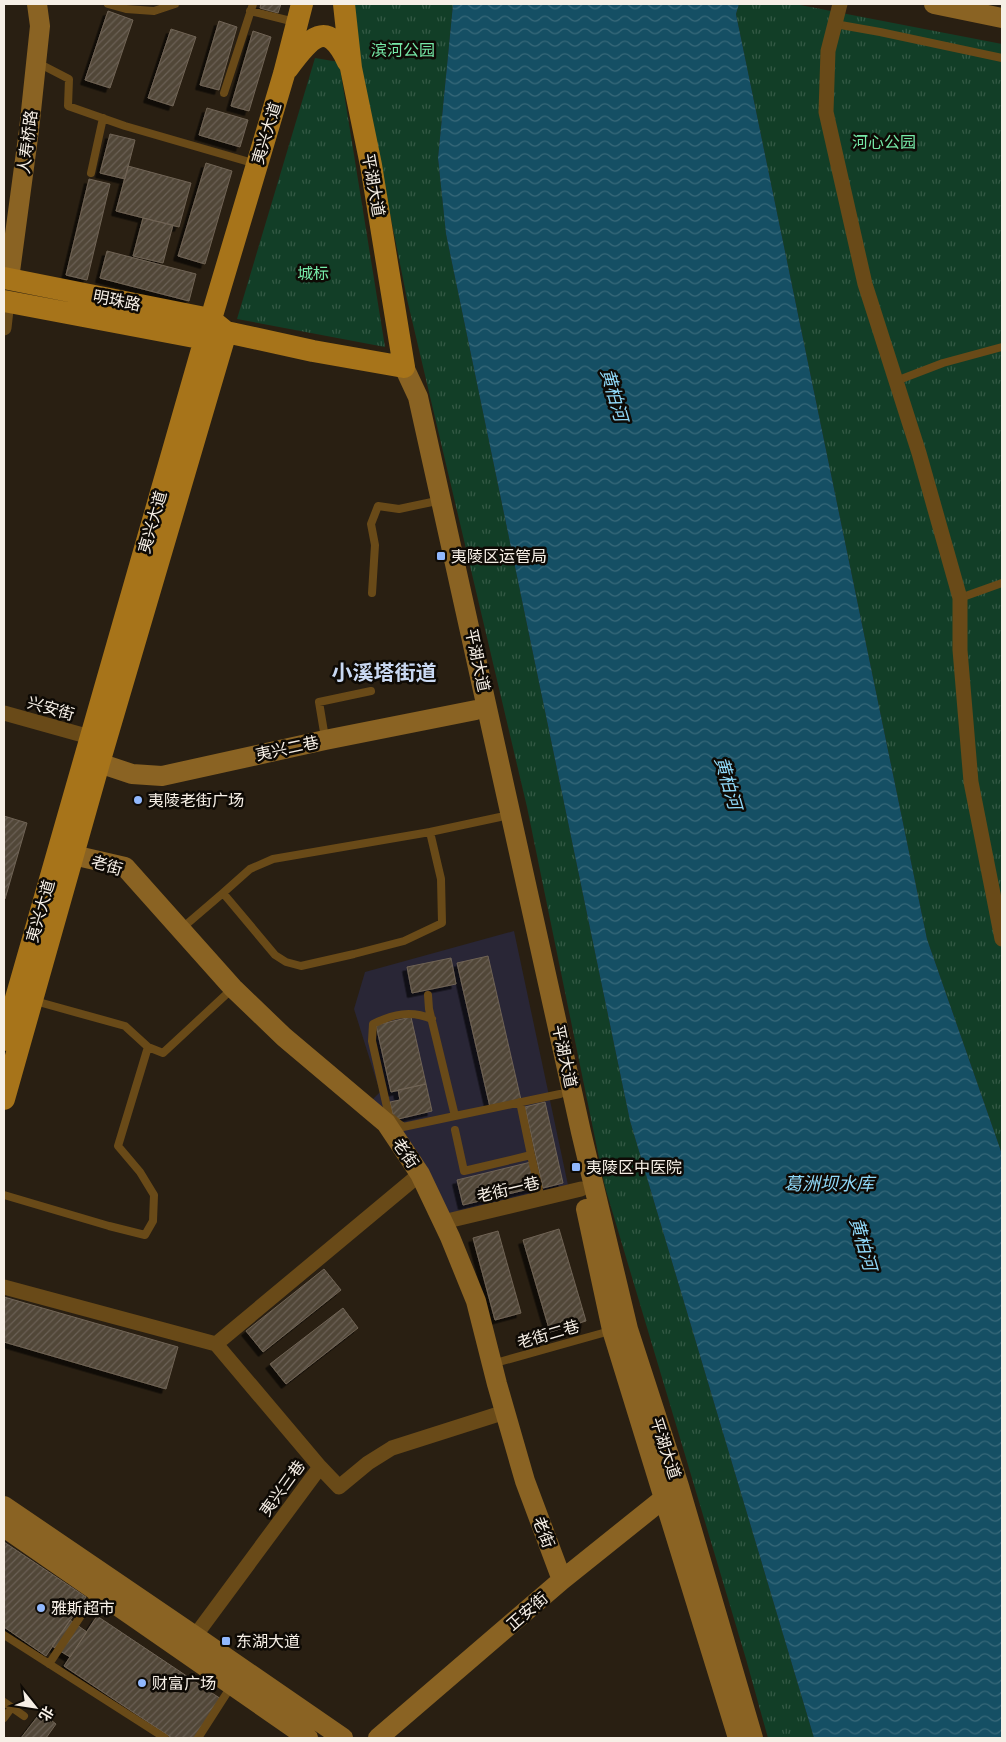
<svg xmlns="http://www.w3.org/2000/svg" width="1006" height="1742" viewBox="0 0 1006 1742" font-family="Manrope,'Noto Sans SC',sans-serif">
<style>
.medical{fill:#292636}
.grass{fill:url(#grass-tufts)}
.water{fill:url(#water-waves)}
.building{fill:url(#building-hatch);stroke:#706455;filter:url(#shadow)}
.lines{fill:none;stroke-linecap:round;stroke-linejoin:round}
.lane{stroke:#694a18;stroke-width:8}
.street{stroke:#694a18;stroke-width:15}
.secondary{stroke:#8a6323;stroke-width:20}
.primary{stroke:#a7741a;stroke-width:22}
.poi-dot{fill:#91b8fd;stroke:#0e0a05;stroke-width:2}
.labels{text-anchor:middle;stroke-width:5;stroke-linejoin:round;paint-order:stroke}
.park-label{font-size:16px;fill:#76eaa8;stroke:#0e0a05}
.street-label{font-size:16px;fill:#f6efe6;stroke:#0e0a05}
.poi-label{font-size:16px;fill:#f6efe6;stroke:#0e0a05;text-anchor:start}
.water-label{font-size:18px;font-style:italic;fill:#90d9f9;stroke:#0e0a05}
.district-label{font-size:21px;font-weight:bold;fill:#c9d8f2;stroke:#0e0a05}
</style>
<defs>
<pattern id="grass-tufts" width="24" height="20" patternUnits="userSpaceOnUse" patternTransform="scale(1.25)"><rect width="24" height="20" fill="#123e27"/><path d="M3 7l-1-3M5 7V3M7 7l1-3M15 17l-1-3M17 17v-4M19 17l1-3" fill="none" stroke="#355a46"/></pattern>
<pattern id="water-waves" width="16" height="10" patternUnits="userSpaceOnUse" patternTransform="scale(1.25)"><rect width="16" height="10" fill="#154f64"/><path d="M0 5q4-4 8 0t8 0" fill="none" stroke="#38697a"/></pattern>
<pattern id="building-hatch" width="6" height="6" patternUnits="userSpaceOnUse" patternTransform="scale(1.25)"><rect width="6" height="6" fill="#514638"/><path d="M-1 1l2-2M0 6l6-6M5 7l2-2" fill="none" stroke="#6b6155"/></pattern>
<filter id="shadow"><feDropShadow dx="-4.5" dy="4.5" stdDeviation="0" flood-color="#0009"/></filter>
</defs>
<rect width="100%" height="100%" fill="#291f12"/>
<path class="medical" d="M514 931 568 1185 447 1215 370 1102 380 1092 354 1009 365 972Z"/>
<path class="grass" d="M353 4H453L438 158 446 234 630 1121 814 1738H768L746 1659 605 1187 527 807 407 299 354 33Z
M739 4H795L1002 44V1154L927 939 736 14Z
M315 58 339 62 385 347 237 319Z"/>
<path class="water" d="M453 4H739L736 14 927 939 1002 1154V1738H814L630 1121 446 234 438 158Z"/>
<path class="building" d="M261 4H281L278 13 260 8Z
M108 11 133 20 110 88 85 80Z
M219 21 237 27 219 90 200 85Z
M171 29 196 37 173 106 148 98Z
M253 31 271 37 249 111 231 106Z
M207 108 248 120 240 147 199 135Z
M110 134 135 140 125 179 100 173Z
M206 163 232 171 205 264 178 256Z
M128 166 191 183 179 227 116 211Z
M89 179 110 184 87 280 66 275Z
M143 218 173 225 163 263 133 256Z
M107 251 196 274 189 301 100 278Z
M4 816 27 823 5 899 4 898Z
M488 956 521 1100 490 1107 457 963Z
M451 958 456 984 412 993 407 967Z
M411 1017 426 1084 391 1092 376 1025Z
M426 1084 432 1111 394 1120 390 1102 400 1100 398 1090Z
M545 1102 563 1183 543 1188 525 1107Z
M531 1162 537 1187 463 1205 457 1180Z
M559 1229 586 1321 550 1332 523 1240Z
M498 1231 521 1313 495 1320 473 1238Z
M324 1269 341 1290 263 1352 246 1331Z
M4 1297 178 1347 166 1389 4 1342Z
M343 1308 358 1328 286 1384 270 1364Z
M4 1542 86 1597 46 1656 4 1627Z
M97 1616 221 1699 195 1738H172L64 1666Z
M70 1620 87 1632 70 1657 52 1646Z
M41 1712 56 1724 46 1738H21Z"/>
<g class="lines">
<path class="lane" d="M108 4 126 9 154 11 175 4
M250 11 295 22
M835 24 880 32 1002 58
M38 63 69 79 68 106 125 126 256 164
M224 93 253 4
M91 173 103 118
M896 381 943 363 1002 347
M372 593 375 545 371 524 378 506 399 509 432 502
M960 598 1002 583
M325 738 319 702 371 691
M223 893 250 869 273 859 430 832
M181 929 223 893 275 955 286 962 301 966 354 954 404 941 442 923 441 879 430 832 500 817
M428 995 429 1009 455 1116 560 1094
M432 1019C411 1010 393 1014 373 1024L372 1041 389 1116 403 1127 455 1116
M148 1047 163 1053 232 989
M455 1130 464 1171 531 1155 520 1102
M531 1155 541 1199
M4 1195 109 1226 145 1235 153 1221 154 1195 140 1172 118 1146 148 1047 125 1026 35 1001
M492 1364 610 1331
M4 1635 165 1738
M49 1664 96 1593
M4 1702 24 1716
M4 1718 12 1707
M198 1738 232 1685"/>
<path class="street" d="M840 4 828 51 826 112 865 284 919 453 960 598V650L971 782 1002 939
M4 328 7 301
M4 713 90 737
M443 1222 581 1189
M4 1287 216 1344 420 1174
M320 1467 339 1487 368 1463 392 1448 505 1412
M195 1636 320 1467 216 1344"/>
<path class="secondary" d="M934 4 1002 18
M9 279 29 130 40 26 37 4
M404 367 418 397 581 1132 628 1329 679 1486 753 1738
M99 763 132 774 162 776 325 740 476 710
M73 855 125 867 233 988 284 1037 386 1123 420 1174 450 1237 476 1301 497 1384 525 1481 562 1580
M586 1209 612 1330 738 1738
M4 1506 195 1636 343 1738
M4 1527 308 1738
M378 1738 562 1580 673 1491"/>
<path class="primary" d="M288 68C310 38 327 17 348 62
M4 278 210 319 226 332 313 351 404 367 371 165 351 68 344 4
M4 301 205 339 218 335
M4 1040 205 339 284 74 302 4
M4 1099 99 763 226 332"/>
</g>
<g class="poi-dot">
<rect x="436" y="551" width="10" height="10" rx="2.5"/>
<circle cx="138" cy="800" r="5"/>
<rect x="571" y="1162" width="10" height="10" rx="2.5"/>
<circle cx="41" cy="1608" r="5"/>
<rect x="221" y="1636" width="10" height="10" rx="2.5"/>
<circle cx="142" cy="1683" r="5"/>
</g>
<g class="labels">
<g class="park-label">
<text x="403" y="56">滨河公园</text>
<text x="884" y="148">河心公园</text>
<text x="313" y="279">城标</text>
</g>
<g class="street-label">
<text transform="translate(266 133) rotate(-73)" y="6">夷兴大道</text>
<text transform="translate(27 142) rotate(-83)" y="6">人寿桥路</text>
<text transform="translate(374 185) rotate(80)" y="6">平湖大道</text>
<text transform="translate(117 300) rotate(11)" y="6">明珠路</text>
<text transform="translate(152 522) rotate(-74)" y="6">夷兴大道</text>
<text transform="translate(478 660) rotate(78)" y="6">平湖大道</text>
<text transform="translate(51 708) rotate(16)" y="6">兴安街</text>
<text transform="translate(287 748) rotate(-12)" y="6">夷兴二巷</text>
<text transform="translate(107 865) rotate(17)" y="6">老街</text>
<text transform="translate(40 911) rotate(-74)" y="6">夷兴大道</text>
<text transform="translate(565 1056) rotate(78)" y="6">平湖大道</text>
<text transform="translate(406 1153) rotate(56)" y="6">老街</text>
<text transform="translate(508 1189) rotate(-13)" y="6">老街一巷</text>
<text transform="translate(548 1334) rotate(-16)" y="6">老街二巷</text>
<text transform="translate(666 1448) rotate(72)" y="6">平湖大道</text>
<text transform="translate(282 1488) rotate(-54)" y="6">夷兴三巷</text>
<text transform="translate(544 1532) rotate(69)" y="6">老街</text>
<text transform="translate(527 1611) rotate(-41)" y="6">正安街</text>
</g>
<g class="poi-label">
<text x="451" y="562">夷陵区运管局</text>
<text x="148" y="806">夷陵老街广场</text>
<text x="586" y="1173">夷陵区中医院</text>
<text x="51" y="1614">雅斯超市</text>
<text x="236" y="1647">东湖大道</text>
<text x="152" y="1689">财富广场</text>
</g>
<g class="water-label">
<text transform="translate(614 395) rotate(74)" y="6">黄柏河</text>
<text transform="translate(728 783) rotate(74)" y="6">黄柏河</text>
<text x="829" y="1190">葛洲坝水库</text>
<text transform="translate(863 1244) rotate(74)" y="6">黄柏河</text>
</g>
<g class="district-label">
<text x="384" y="680">小溪塔街道</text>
</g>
</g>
<rect width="1006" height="1742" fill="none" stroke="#f6efe6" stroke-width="10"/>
<g transform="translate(35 1707) rotate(120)" stroke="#0e0a05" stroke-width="4" paint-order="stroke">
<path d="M0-4L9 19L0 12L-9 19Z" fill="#f6efe6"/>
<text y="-8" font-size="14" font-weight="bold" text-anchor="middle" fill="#f6efe6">北</text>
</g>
</svg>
